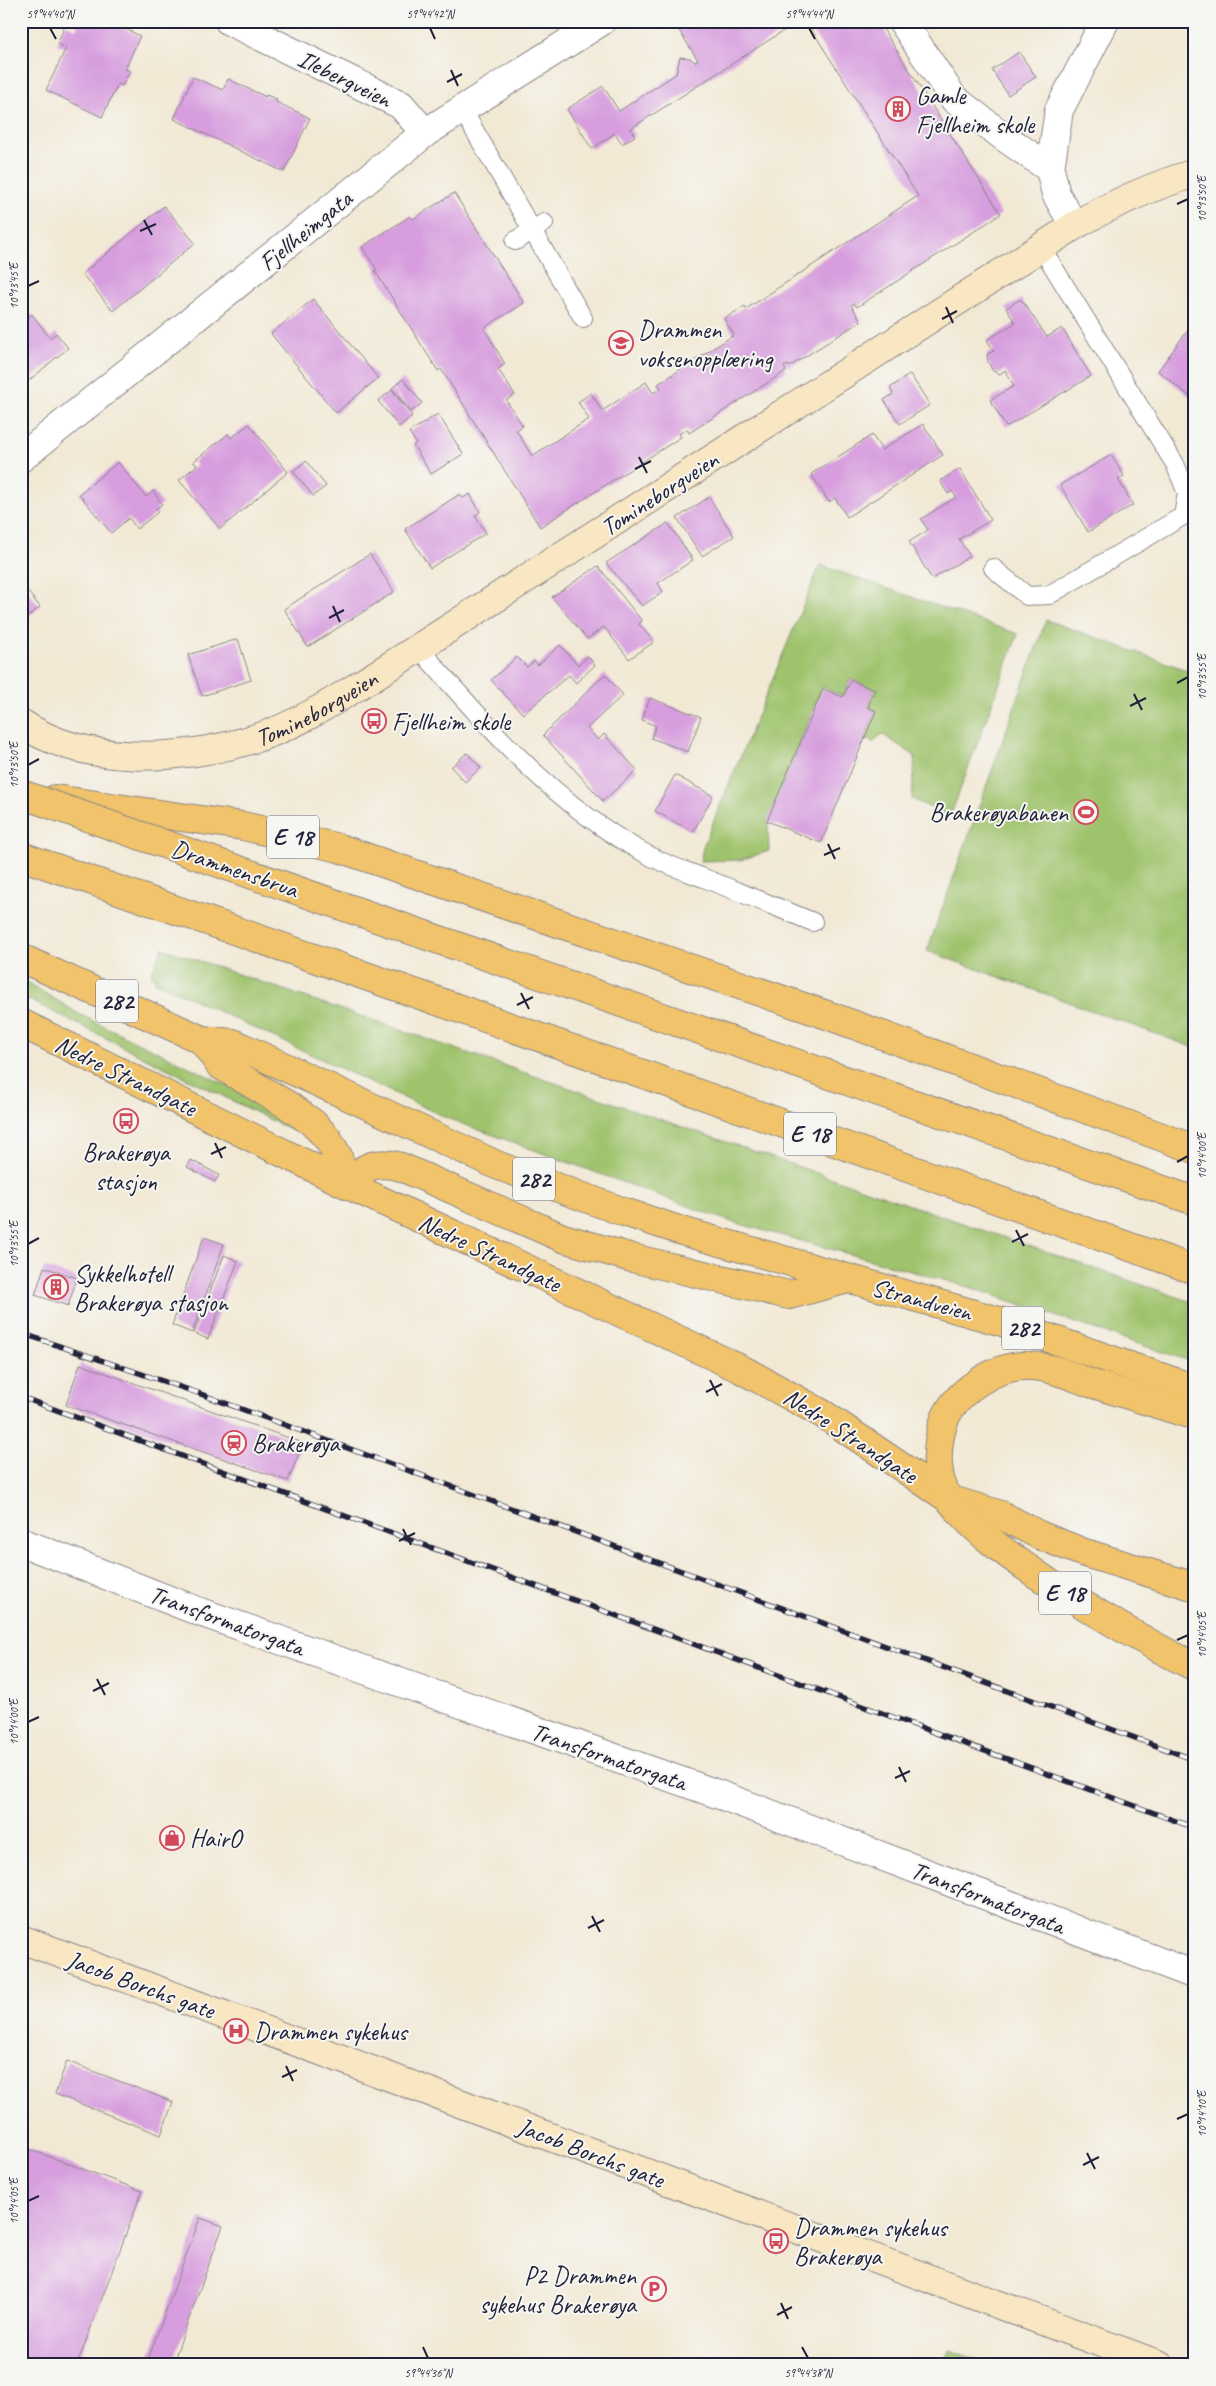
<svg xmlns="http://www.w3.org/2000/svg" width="1216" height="2386" viewBox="0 0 1216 2386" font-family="Caveat,sans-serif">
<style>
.green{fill:#9fc36c;stroke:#607254}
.building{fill:#d79dde}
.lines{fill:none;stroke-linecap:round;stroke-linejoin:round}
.lane-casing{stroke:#8a8688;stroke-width:20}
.street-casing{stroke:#8a8688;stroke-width:30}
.secondary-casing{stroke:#8a8688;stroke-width:30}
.primary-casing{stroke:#8a8688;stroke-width:30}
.highway-casing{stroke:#8a8688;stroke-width:30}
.lane{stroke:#fff;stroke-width:18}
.street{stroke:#fff;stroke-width:28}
.secondary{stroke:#f9e7c3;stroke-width:28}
.primary{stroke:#f1c36a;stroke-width:28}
.highway{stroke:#f1c36a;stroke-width:28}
.rail-casing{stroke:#22223b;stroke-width:5.5}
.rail{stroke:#f6f6f2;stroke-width:4;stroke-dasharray:11;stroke-linecap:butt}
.highway-bridge-casing{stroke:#8a8688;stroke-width:30;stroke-linecap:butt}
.highway-bridge{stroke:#f1c36a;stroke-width:28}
.ticks{fill:none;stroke:#22223b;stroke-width:2}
.labels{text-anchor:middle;stroke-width:4;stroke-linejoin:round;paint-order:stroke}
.shield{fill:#f6f6f2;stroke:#626272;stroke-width:1}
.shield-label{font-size:24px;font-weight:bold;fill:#22223b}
.street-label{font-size:25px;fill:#22223b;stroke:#f6f6f2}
.poi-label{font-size:25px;fill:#22223b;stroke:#f6f6f2;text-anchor:start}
.neatline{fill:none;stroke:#22223b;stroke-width:2}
.ticks-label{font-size:12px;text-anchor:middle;fill:#22223b}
</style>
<rect width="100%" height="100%" fill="#f6f6f2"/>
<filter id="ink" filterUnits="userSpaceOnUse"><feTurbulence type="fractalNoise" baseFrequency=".02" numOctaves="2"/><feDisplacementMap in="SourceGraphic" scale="10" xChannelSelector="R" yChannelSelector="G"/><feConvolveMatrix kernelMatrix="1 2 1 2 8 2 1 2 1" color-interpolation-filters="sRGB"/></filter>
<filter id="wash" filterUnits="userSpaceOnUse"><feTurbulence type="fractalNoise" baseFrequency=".0096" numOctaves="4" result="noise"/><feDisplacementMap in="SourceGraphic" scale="20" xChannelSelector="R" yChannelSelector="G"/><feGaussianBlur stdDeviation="1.12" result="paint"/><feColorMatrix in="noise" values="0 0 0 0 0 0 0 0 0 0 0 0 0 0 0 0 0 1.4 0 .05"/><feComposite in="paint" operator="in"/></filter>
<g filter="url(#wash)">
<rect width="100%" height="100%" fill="#f2e9d5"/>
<path class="green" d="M820 565 1018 634 950 817 912 799 915 756 882 734 873 743 865 739 876 711 868 707 875 690 850 679 843 696 822 687 768 823 769 851 740 860 700 861 704 844Z
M1046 620 1195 673V1048L927 951Z
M162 948 1195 1303V1363L969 1287 729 1221 449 1119 156 982 151 974Z
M21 978 77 1013 268 1105 293 1131 21 996Z
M950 2350 990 2365H944Z"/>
<g id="blocks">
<path class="building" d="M80 21H109L140 36 125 69 130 71 122 86 118 84 102 117 46 90 66 48 57 44 66 24 76 29Z
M689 21H799L630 129 635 136 622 144 615 133 592 149 567 109 603 86 619 111 676 74 680 57 690 58 695 62 698 60 678 29Z
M806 21H878L1001 214 857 307 854 303 851 305 861 321 789 367 788 365 784 367 786 371 689 433 687 429 679 434 681 437 540 527 441 369 438 371 375 271 377 270 362 247 410 216 413 219 454 193 524 303 484 328 505 364 498 369 515 395 506 400 523 426 516 430 532 456 589 419 578 402 591 393 602 411 646 382 653 393 661 388 658 384 734 335 724 319 745 306 746 309 918 196Z
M1019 52 1036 77 1008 95 992 70Z
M193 77 223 90 228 79 266 97V95L277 99 276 102 310 118 284 172 174 119Z
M164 206 195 243 113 311 82 274Z
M313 299 378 378 336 413 271 334Z
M1021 299 1047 337 1062 328 1091 376 1006 427 990 400 1014 386 1005 370 1000 374 993 371 988 362 987 354 994 351 987 340 1015 323 1006 308Z
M32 314 50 338 56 333 68 348 21 387V323Z
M1195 320V397L1193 399 1158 371Z
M910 374 930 405 900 424 884 400 893 394 890 388Z
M403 379 422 403 411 412 392 388Z
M392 390 412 416 399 427 378 401Z
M438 414 463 454 431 474 413 445 416 443 409 432Z
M249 424 288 472 220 529 179 480 197 465 193 462 228 434 231 438Z
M923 424 943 455 847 517 835 498 829 502 811 474 872 435 882 450Z
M1111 455 1124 476 1118 479 1133 505 1088 532 1060 485Z
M306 461 326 486 313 496 293 471Z
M118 462 146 497 153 491 162 504 156 509 158 512 137 529 129 518 111 533 79 494Z
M960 469 991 520 959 539 970 556 932 579 909 542 928 530 921 519 956 497 952 491 948 494 940 481Z
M460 494 463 498 470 494 480 512 475 516 486 533 430 568 405 529Z
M709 497 734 536 702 556 677 518Z
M668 523 693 560 658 583 663 592 642 606 606 563Z
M370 554 394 592 308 647 284 609Z
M598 566 642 621 639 624 654 642 629 659 604 627 587 639 552 597Z
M21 583 40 607 21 622Z
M238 639 251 680 202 696 188 655Z
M560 645 578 665 588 656 595 665 576 683 569 675 523 714 491 680 517 657 527 667 534 661 538 665Z
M605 674 623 695 587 728 598 740 604 734 637 770 603 801 543 735Z
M851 680 875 690 868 707 876 711 821 843 767 821 823 689 843 697Z
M650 698 701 717 688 752 651 738 656 726 642 720Z
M467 753 481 768 465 782 451 767Z
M675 775 713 796 693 832 655 811Z
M191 1160 219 1175 215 1182 187 1167Z
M204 1237 224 1244 192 1333 172 1325Z
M224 1255 238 1261 208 1339 194 1333Z
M44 1267 77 1278 68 1306 35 1295Z
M80 1364 303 1443 288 1481 66 1405Z
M67 2061 173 2102 161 2135 55 2094Z
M21 2146 142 2191 77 2365H21Z
M200 2218 223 2226 172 2365H146Z"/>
</g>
</g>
<g filter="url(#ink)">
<use href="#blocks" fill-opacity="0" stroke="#8a8688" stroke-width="1"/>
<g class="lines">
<defs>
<path id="lane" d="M462 109 583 318
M515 241 544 223
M993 568 1027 596 1049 595 1183 516 1187 493 1175 464 1041 247
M419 648C486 726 557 807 648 855 666 865 686 871 704 878 741 893 777 907 813 922"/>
<path id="street" d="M229 21 401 105 425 133
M902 21 954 99 1004 137 1050 169
M1074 226 1056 194 1050 169 1059 110 1105 21
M21 458 425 133 602 21
M21 1542 200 1612 723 1796 1195 1975"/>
<g id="secondary">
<path id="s1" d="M21 723C85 766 179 761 250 740 295 727 334 701 374 676 425 644 476 611 527 578 709 460 892 344 1074 226 1112 204 1152 186 1195 173"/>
<path d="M21 1939 1160 2365"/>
</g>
<path id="primary" d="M21 958 202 1040 233 1043 499 1166 624 1212 685 1232 1006 1323 1195 1389
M21 1023 346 1184 741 1369 823 1414 949 1499 1001 1515 1039 1535 1082 1552 1195 1587
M202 1040 220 1065 289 1106 313 1123 328 1139 338 1156 346 1184
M346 1184C366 1166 374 1160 401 1167L563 1238 632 1258 789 1295 848 1279"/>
<path id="highway" d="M55 799 243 826 339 848 827 1015 1195 1149
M21 856 426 997 1195 1270
M448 943 1195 1201
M1195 1416C1160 1405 1125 1394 1090 1383 1071 1376 1049 1366 1029 1366 996 1364 953 1393 943 1424 936 1448 934 1478 950 1500 977 1535 1015 1560 1051 1584 1098 1615 1145 1642 1195 1667"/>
</defs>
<use href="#lane" class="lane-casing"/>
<use href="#street" class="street-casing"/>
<use href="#secondary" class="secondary-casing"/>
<use href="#primary" class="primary-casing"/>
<use href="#highway" class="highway-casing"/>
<use href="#lane" class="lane"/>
<use href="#street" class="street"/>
<use href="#secondary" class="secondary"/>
<use href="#primary" class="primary"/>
<use href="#highway" class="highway"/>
<defs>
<path id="rail" d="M21 1333 198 1393 1195 1760
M21 1397 1195 1828"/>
</defs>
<use href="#rail" class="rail-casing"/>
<use href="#rail" class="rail"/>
<defs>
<path id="highway-bridge" d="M21 794 448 943"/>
</defs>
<use href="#highway-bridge" class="highway-bridge-casing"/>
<use href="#highway-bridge" class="highway-bridge"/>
</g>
</g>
<path class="ticks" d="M50 28 56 39M430 28 435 39M809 28 815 39M451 70 458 86M447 82 462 74M1177 204 1188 199M144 220 152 235M140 231 156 224M28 286 39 281M946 307 953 323M942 319 957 311M639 457 647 473M635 469 651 461M333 606 340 622M329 618 344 610M1177 683 1188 677M1134 694 1142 710M1130 706 1146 698M28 765 39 759M828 844 835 859M824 855 840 848M521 993 529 1009M517 1005 533 997M215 1143 222 1158M211 1154 226 1147M1177 1162 1188 1156M1016 1230 1024 1246M1012 1242 1028 1234M28 1244 39 1238M710 1380 718 1396M706 1392 722 1384M403 1529 411 1545M399 1541 415 1533M1177 1640 1188 1635M97 1679 105 1695M93 1691 109 1683M28 1722 39 1717M899 1767 906 1782M895 1778 910 1771M592 1916 600 1932M588 1928 604 1920M286 2066 293 2081M282 2077 297 2070M1177 2119 1188 2114M1087 2153 1095 2169M1083 2165 1099 2157M28 2201 39 2196M781 2303 788 2319M777 2315 792 2307M423 2347 428 2358M802 2347 808 2358"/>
<defs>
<symbol id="building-ring" viewBox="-11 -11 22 22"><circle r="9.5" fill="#f6f6f2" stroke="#d1495b" stroke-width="1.5"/><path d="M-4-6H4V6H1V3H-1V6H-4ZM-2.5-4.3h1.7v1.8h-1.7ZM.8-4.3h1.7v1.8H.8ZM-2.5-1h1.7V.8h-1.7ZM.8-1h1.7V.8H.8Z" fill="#d1495b"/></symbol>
<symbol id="school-ring" viewBox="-11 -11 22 22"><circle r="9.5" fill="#f6f6f2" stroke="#d1495b" stroke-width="1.5"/><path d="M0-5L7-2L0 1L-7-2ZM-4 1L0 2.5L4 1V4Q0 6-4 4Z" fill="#d1495b"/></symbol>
<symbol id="bus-ring" viewBox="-11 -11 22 22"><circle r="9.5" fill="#f6f6f2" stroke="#d1495b" stroke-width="1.5"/><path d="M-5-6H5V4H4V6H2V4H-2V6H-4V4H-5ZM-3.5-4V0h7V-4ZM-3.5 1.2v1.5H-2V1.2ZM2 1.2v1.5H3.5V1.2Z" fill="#d1495b"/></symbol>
<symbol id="stadium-ring" viewBox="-11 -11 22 22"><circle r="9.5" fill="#f6f6f2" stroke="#d1495b" stroke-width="1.5"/><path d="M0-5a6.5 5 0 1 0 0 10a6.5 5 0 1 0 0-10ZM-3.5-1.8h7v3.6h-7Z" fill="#d1495b"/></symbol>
<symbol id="station-ring" viewBox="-11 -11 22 22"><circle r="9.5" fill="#f6f6f2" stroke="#d1495b" stroke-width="1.5"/><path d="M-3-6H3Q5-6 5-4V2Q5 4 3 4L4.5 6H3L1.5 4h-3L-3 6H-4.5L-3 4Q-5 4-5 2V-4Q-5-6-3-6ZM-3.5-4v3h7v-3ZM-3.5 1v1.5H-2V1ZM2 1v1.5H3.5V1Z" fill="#d1495b"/></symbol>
<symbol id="shop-ring" viewBox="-11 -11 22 22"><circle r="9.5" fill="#f6f6f2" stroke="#d1495b" stroke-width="1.5"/><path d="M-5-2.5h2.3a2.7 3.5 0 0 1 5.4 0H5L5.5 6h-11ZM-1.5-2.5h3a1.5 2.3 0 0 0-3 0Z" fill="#d1495b"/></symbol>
<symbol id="hospital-ring" viewBox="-11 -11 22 22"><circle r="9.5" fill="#f6f6f2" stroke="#d1495b" stroke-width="1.5"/><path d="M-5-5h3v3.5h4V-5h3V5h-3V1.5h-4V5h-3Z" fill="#d1495b"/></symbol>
<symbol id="parking-ring" viewBox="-11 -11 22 22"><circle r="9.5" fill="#f6f6f2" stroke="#d1495b" stroke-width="1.5"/><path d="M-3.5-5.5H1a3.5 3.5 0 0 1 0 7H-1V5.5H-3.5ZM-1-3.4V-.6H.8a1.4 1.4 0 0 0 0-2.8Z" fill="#d1495b"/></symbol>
</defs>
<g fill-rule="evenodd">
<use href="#building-ring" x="884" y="95" width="28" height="28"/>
<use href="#school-ring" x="607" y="329" width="28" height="28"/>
<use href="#bus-ring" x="360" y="707" width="28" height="28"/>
<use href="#stadium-ring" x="1072" y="798" width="28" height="28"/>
<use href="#bus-ring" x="112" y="1107" width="28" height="28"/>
<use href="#building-ring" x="42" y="1273" width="28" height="28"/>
<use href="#station-ring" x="220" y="1429" width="28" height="28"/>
<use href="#shop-ring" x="158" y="1824" width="28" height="28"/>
<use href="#hospital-ring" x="222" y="2017" width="28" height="28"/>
<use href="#bus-ring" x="762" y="2227" width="28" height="28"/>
<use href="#parking-ring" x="640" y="2275" width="28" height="28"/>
</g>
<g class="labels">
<g class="shield">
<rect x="267" y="815.5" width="52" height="43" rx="4"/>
<rect x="96" y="979.5" width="42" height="43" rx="4"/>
<rect x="784" y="1112.5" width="52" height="43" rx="4"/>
<rect x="513" y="1157.5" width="42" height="43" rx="4"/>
<rect x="1002" y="1306.5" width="42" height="43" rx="4"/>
<rect x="1039" y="1571.5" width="52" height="43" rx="4"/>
</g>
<g class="shield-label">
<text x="293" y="845">E 18</text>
<text x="117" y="1009">282</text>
<text x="810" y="1142">E 18</text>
<text x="534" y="1187">282</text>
<text x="1023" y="1336">282</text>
<text x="1065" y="1601">E 18</text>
</g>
<g class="street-label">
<text transform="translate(345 78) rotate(26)" y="9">Ilebergveien</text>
<text transform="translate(305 230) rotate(-39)" y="9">Fjellheimgata</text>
<text transform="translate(659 493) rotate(-33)" y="9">Tomineborgveien</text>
<text dy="9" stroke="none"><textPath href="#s1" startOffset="310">Tomineborgveien</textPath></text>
<text transform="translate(235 868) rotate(19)" y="9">Drammensbrua</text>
<text transform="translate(126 1075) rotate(26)" y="9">Nedre Strandgate</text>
<text transform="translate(490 1252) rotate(25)" y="9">Nedre Strandgate</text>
<text transform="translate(922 1299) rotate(15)" y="9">Strandveien</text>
<text transform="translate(851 1435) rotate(33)" y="9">Nedre Strandgate</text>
<text transform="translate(227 1620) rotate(20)" y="9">Transformatorgata</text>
<text transform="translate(609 1756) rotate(19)" y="9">Transformatorgata</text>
<text transform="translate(988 1897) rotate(21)" y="9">Transformatorgata</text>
<text transform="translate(141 1984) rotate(20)" y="9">Jacob Borchs gate</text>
<text transform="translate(591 2152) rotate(21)" y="9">Jacob Borchs gate</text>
</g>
<g class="poi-label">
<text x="916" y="104">Gamle<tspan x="916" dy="29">Fjellheim skole</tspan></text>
<text x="638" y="338">Drammen<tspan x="638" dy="29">voksenopplæring</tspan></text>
<text x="392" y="730">Fjellheim skole</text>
<text x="1068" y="821" text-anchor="end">Brakerøyabanen</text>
<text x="126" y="1161" text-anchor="middle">Brakerøya<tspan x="126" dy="29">stasjon</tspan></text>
<text x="74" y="1282">Sykkelhotell<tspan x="74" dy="29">Brakerøya stasjon</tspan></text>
<text x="252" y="1452">Brakerøya</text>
<text x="190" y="1847">HairO</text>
<text x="254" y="2040">Drammen sykehus</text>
<text x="794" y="2236">Drammen sykehus<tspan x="794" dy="29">Brakerøya</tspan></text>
<text x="636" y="2284" text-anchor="end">P2 Drammen<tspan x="636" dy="29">sykehus Brakerøya</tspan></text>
</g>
</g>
<rect width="1216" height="2386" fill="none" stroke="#f6f6f2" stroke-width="55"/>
<rect x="28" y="28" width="1160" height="2330" class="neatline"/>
<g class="ticks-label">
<text x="50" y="18">59°44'40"N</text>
<text x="430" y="18">59°44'42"N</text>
<text x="809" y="18">59°44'44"N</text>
<text transform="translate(1202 199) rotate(-90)" y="4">10°13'50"E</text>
<text transform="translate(14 286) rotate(-90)" y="4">10°13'45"E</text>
<text transform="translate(1202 677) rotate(-90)" y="4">10°13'55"E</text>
<text transform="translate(14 765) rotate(-90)" y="4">10°13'50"E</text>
<text transform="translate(1202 1156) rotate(-90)" y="4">10°14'00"E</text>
<text transform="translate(14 1244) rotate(-90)" y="4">10°13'55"E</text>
<text transform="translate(1202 1635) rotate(-90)" y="4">10°14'05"E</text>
<text transform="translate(14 1722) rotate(-90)" y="4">10°14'00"E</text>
<text transform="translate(1202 2114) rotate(-90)" y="4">10°14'10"E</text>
<text transform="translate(14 2201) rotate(-90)" y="4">10°14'05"E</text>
<text x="428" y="2377">59°44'36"N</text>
<text x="808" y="2377">59°44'38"N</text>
</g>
</svg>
